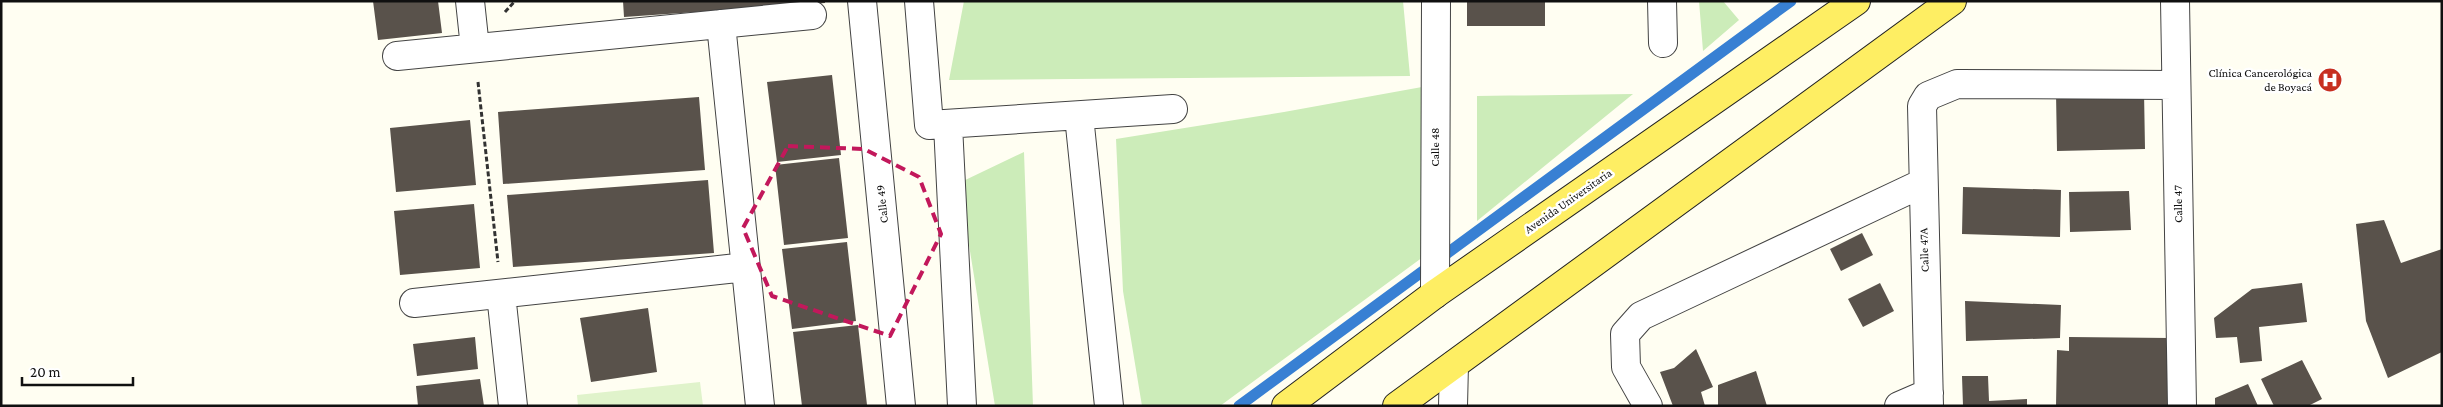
<svg xmlns="http://www.w3.org/2000/svg" width="2443" height="407" viewBox="0 0 2443 407" font-family="'Crimson Pro',serif">
<style>
.green{fill:#ccecb9}
.pitch{fill:#e0f3cb}
.lines{fill:none;stroke-linecap:round;stroke-linejoin:round}
.stream{stroke:#3880d3;stroke-width:11}
.building{fill:#59524b}
.minor-casing{stroke:#434343;stroke-width:30}
.major-casing{stroke:#212121;stroke-width:30}
.path{stroke:#323232;stroke-width:3;stroke-dasharray:5 2.5;stroke-linecap:butt}
.minor{stroke:#fff;stroke-width:28}
.major{stroke:#feee63;stroke-width:28}
.marked{fill:none;stroke:#c2185b;stroke-width:4;stroke-dasharray:10 6;stroke-linejoin:round}
.labels{text-anchor:middle;stroke-width:5;stroke-linejoin:round;paint-order:stroke}
.poi-label{font-size:12px;fill:#101010;stroke:#fff;text-anchor:end}
.street-label{font-size:12px;fill:#101010;stroke:#fff}
</style>
<rect width="100%" height="100%" fill="#fffef2"/>
<path class="green" d="M964 1H1403L1410 76 949 80Z
M1699 1H1723L1739 20 1703 51Z
M1422 87 1423 257 1220 406H1142L1123 291 1116 139 1284 112Z
M1633 94 1477 221V96Z
M1024 152 1033 406H995L959 183Z"/>
<path class="pitch" d="M700 382 703 406H578L577 395Z"/>
<g class="lines">
<path class="stream" d="M1239 406 1791 1"/>
</g>
<path class="building" d="M373 1H438L442 33 378 40Z
M623 1H825V3L624 17Z
M1467 1H1545V26H1467Z
M832 75 841 155 777 162 767 82Z
M2144 91 2145 149 2057 151 2056 93Z
M699 97 705 170 503 184 498 112Z
M470 120 476 185 396 192 390 128Z
M839 158 848 238 784 245 775 165Z
M708 180 714 253 513 267 507 195Z
M1963 187 2061 190 2060 237 1962 234Z
M2129 191 2131 230 2070 232 2069 192Z
M474 204 480 268 400 275 394 211Z
M2384 220 2401 263 2442 249V352L2388 378 2366 321 2356 224Z
M1862 233 1873 255 1841 271 1830 249Z
M847 242 856 321 792 329 782 249Z
M1880 283 1894 311 1863 327 1848 299Z
M2302 283 2307 322 2259 327 2262 361 2240 363 2237 337 2216 338 2214 318 2252 289Z
M1965 301 2061 305 2060 338 1966 341Z
M648 308 657 372 591 382 580 318Z
M858 325 867 405 802 406 793 332Z
M475 337 478 369 417 376 413 344Z
M2069 337 2170 338V406H2056L2057 350 2069 351Z
M1696 349 1713 387 1701 392 1705 406H1673L1660 372 1674 368Z
M2302 360 2322 399 2308 406H2274L2261 379Z
M1756 371 1767 406H1718V385Z
M1962 376H1988L1989 401 2027 399V406H1963Z
M480 379 484 406H418L416 386Z
M2248 384 2258 406H2215V398Z"/>
<g class="lines">
<defs>
<path id="minor" d="M470 1 475 48
M862 1 901 406
M919 1 929 125 1173 109
M1662 1 1663 43
M2175 1 2182 406
M721 24 760 406
M397 56 812 15
M1079 116 1109 406
M948 125 962 406
M501 294 513 406
M1435 294 1436 1
M414 303 746 267
M1453 406 1454 365
M1648 406 1626 367 1625 334 1641 316 1923 183
M1899 406 1929 393
M1929 406 1922 106 1928 96 1957 84 2176 85"/>
<path id="major" d="M1286 406 1435 294 1856 1
M1397 406 1952 1"/>
</defs>
<use href="#minor" class="minor-casing"/>
<use href="#major" class="major-casing"/>
<path class="path" d="M505 12 515 1
M478 82 498 262"/>
<use href="#minor" class="minor"/>
<use href="#major" class="major"/>
</g>
<path class="marked" d="M788 146 864 149 919 177 941 234 890 336 772 296 743 228Z"/>
<defs>
<symbol id="hospital-disc" viewBox="-11 -11 22 22"><circle r="9.5" fill="#c73020" stroke="#fff"/><path d="M-5-5h3v3.5h4V-5h3V5h-3V1.5h-4V5h-3Z" fill="#fff"/></symbol>
</defs>
<g fill-rule="evenodd">
<use href="#hospital-disc" x="2316" y="66" width="28" height="28"/>
</g>
<g class="labels">
<g class="poi-label">
<text x="2312" y="77">Clínica Cancerológica<tspan x="2312" dy="14">de Boyacá</tspan></text>
</g>
<g class="street-label">
<text transform="translate(1435 147) rotate(-90)" y="4">Calle 48</text>
<text transform="translate(1568 201) rotate(-35)" y="4">Avenida Universitaria</text>
<text transform="translate(882 204) rotate(-96)" y="4">Calle 49</text>
<text transform="translate(2178 204) rotate(-91)" y="4">Calle 47</text>
<text transform="translate(1924 250) rotate(-92)" y="4">Calle 47A</text>
</g>
</g>
<rect width="2443" height="407" fill="none" stroke="#101010" stroke-width="5"/>
<path d="M22 377v8h111v-8" fill="none" stroke="#101010" stroke-width="2.5"/>
<text x="30" y="377" font-size="15" fill="#101010" stroke="#ffffff" stroke-width="4" paint-order="stroke">20 m</text>
</svg>
